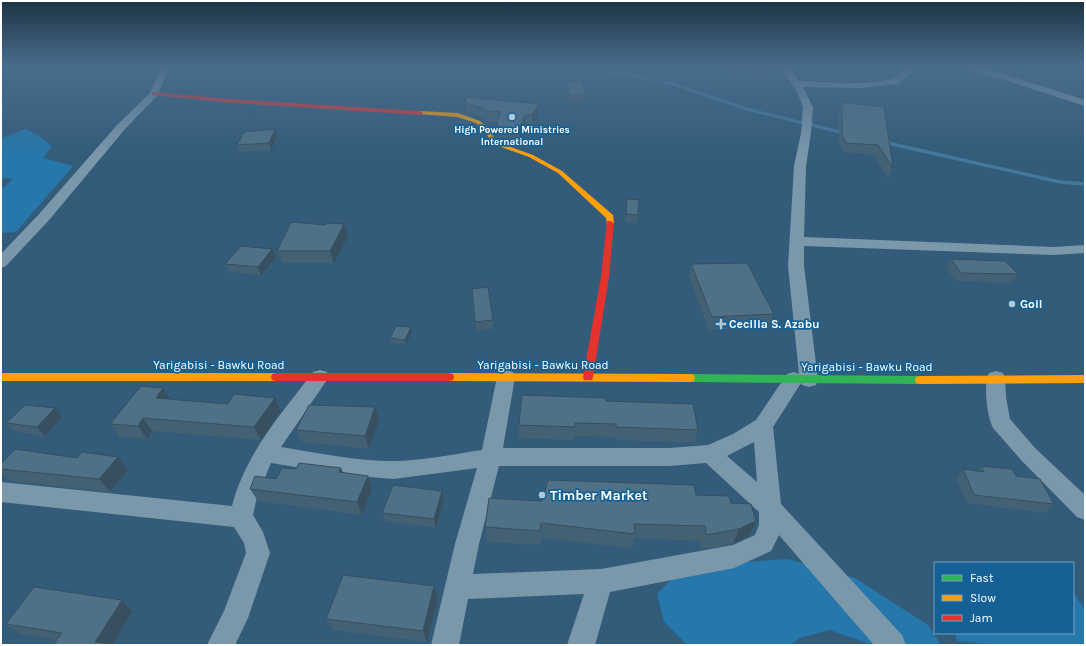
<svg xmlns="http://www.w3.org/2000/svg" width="1086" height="646" viewBox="0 0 1086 646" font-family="Karla,sans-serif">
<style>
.green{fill:#2677ab}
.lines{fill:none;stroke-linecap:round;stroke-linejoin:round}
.stream-far1{stroke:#43789c;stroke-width:3}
.stream{stroke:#43789c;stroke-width:3.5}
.street{fill:#7b98ab;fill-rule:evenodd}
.fast{fill:#30b455;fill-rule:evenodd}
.slow{fill:#ff9f0a;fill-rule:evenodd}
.jam{fill:#e5322d;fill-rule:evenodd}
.wall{fill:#446174}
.shaded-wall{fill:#374f5e}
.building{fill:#4f7187;stroke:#374f5e}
.poi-dot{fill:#b7c6d0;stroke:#156196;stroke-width:1.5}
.labels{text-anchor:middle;stroke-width:3.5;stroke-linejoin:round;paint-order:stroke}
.far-poi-label{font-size:10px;font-weight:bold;fill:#fff;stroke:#156196}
.poi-label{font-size:12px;font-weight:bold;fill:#fff;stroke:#156196;text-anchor:start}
.street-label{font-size:12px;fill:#fff;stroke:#156196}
.near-poi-label{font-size:14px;font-weight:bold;fill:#fff;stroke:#156196;text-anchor:start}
</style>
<rect width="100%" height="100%" fill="#325c79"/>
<path class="green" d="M26 129 39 136 52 146 43 158 73 166 16 232 1 233V190L13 179 1 178V138Z
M788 559 855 578 928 625 941 645H872L830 630 800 638 791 645H687L664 622 657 594 676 575 718 564Z
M1073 593 1085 609V645H999L957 641 955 633H1073Z"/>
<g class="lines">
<path class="stream-far1" d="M102 66 119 71 303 66
M584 66 673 84 747 109 844 133"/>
<path class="stream" d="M883 142 1060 182 1085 184"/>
<path class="street" d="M162 66H170L157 96 125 129 50 219 6 266 1 268V254L40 213 117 125 150 93Z
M780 66H788L799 81C826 82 867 86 892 79 904 75 900 65 918 66L899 83 896 84 861 88 803 87 813 107 811 133 806 166 804 237 1054 247 1085 245V253L1054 255 804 246V266L818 380 816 385 809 387 802 385 801 383 773 427 781 504 902 635 906 645H874L779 535 771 551 734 568 610 592 595 645H567L584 594 468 599 459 645H431L455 544 477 468 394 479 344 475 271 463 257 497 253 515 263 532 270 553 248 618 235 645H207L224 611 246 553 244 543 234 527 1 502V482L232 506C245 454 282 413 313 372L320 370 327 372 329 377 281 447C318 453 356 461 393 461 422 461 454 454 482 450L497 377 499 372 506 370 513 372 515 377 503 448H669L708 445 733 434 756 420 787 374 794 372 799 374 788 266 794 166 801 133 803 107 797 92ZM754 442 757 482 727 456ZM706 463 759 512V525L755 535 733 545 601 569 473 574 479 544 499 466H669Z
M966 66H979L1085 100V106L967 68Z
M996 371 1003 373 1005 378 1006 397 1010 419 1035 448 1085 495V520L1077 517 1021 460 993 428C987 416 983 385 989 373Z"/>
<path class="fast" d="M690 374 920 376 924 377 925 380 924 383 920 384 690 382 686 381 685 378 686 375Z"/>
<path class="slow" d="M420 111 458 113 480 121 487 127 497 142 533 155 562 171 613 215 614 223 610 225H607L606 218 558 173 529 157 493 144 483 129 476 123 457 117 418 114 417 113Z
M1 373H276L280 374 281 377 280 380 276 381H1Z
M449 373 690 374 694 375 695 378 694 381 690 382 449 381 445 380 444 377 445 374Z
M1085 375V383L920 384 916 383 915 380 916 377 920 376Z"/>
<path class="jam" d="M154 92 232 99 420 111 423 113 420 115 232 103 152 95V93Z
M607 221H610L614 223 609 277 593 377 592 380H584L583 377 601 277Z
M276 373H449L453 374 454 377 453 380 449 381H276L272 380 271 377 272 374Z"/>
</g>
<path class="wall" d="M731 66H775L782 73 781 77 753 78 744 72 734 73Z
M566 82 585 94 584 101H568L566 88Z
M842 102 884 107 893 168 888 178 874 155 843 152 839 144V110Z
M466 103 539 104V113L533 125 525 124 520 139 500 138 497 133V122L487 121 483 118 467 112Z
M275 129 277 136 271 151 240 152 237 145Z
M627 199 638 215 637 223 625 222Z
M348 236 334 263H282L277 251Z
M272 249 276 258 261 275 229 272 225 264Z
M951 259 1018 274 1012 283 956 281 946 268Z
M691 264 774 314 769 327 709 330 689 277Z
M472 289 493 320V329L476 331Z
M412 332 406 344 391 343 390 338Z
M275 398 281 411 261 440 152 431 147 439 120 437 110 424 170 399 228 404Z
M606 401 698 430 694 443 615 440 614 437 575 436 574 440 519 438V425Z
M375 407 379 420 369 449 302 442 296 430Z
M55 408 62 417 45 436 15 432 6 423Z
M118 457 128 470 110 492 10 481 1 473V464L77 458Z
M981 466 1016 476 1054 504 1045 513 967 503 956 478 963 469 977 471Z
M343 473 368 476 372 489 362 515 258 501 250 489 276 479Z
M696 495 731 503 756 521 749 536 733 544 701 549 700 541 634 538 632 548 541 538V545L487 542 485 527 542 501Z
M444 499 436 528 385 521 382 513Z
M434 586 438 598 427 642 333 630 326 619Z
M122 600 133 611 112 645 57 640 21 634 6 624Z"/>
<path class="shaded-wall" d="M745 68 744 72 734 73 735 69Z
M539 104V113L533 125 532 115Z
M525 115V124L520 139 519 129Z
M275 129 277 136 271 151 269 143Z
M344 224 348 236 334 263 330 251Z
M272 249 276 258 261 275 258 267Z
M411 327 412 332 406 344 405 340Z
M163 388 171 401 156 398Z
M275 398 281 411 261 440 254 427Z
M375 407 379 420 369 449 365 436Z
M55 408 62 417 45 436 37 427Z
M143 418 152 431 147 439 138 426Z
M118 457 128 470 110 492 99 479Z
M341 468 346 480 339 472Z
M368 476 372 489 362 515 357 502Z
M442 491 444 499 436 528 434 519Z
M756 521 749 536 733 544 739 529Z
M434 586 438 598 427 642 423 631Z
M122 600 133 611 112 645 95 642Z"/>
<path class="building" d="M734 66H775L782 73H754L745 68 735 69Z
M582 81 585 94 569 95 566 82Z
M466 97 539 104 532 115H525L519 129 500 128 497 123 501 112 487 111 483 108 466 103Z
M842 102 884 107 893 168 878 145 846 143 842 135Z
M275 129 269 143 237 145 244 132Z
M627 199 639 200 638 215 626 214Z
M291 222 326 225 327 223 344 224 330 251H277Z
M241 246 272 249 258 267 225 264Z
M951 259 1005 261 1018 274 961 273Z
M747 263 774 314 712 317 691 264Z
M488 287 493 320 475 322 472 289Z
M396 326 411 327 405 340 390 338Z
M141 386 163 388 156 398 228 404 234 394 275 398 254 427 143 418 138 426 110 424Z
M522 395 606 398V401L693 404 698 430 616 427V424L575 423V427L519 425Z
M25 405 55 408 37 427 6 423Z
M309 405 375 407 365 436 296 430Z
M15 449 77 458 82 452 118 457 99 479 1 469V464Z
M299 463 341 468 339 472 368 476 357 502 250 489 255 476 276 479 282 468 296 469Z
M981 466 1012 469 1016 476 1040 479 1054 504 974 495 963 469 984 472Z
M548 480 694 485 696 495 729 496 731 503 751 504 756 521 739 529 706 535 705 526 634 524 635 534 541 523 540 531 485 527 489 498 542 501Z
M393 485 442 491 434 519 382 513Z
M343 575 434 586 423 631 326 619Z
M34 587 122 600 95 642 115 645H53L62 633 6 624Z"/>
<linearGradient id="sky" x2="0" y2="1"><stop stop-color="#1c3343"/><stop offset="0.42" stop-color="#496c8c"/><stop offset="1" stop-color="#496c8c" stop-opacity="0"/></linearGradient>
<rect width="1086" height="156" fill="url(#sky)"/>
<g class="poi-dot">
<circle cx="512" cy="117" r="4"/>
<circle cx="1012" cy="304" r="4"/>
<path d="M719 318h4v4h4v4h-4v4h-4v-4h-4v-4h4z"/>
<circle cx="542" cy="495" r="4"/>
</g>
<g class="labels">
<g class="far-poi-label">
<text x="512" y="133">High Powered Ministries<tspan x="512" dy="12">International</tspan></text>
</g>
<g class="poi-label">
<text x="1020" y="308">Goil</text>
<text x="729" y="328">Cecilia S. Azabu</text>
</g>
<g class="street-label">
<text x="219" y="369">Yarigabisi - Bawku Road</text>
<text x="543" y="369">Yarigabisi - Bawku Road</text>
<text x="867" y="371">Yarigabisi - Bawku Road</text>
</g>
<g class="near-poi-label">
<text x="550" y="500">Timber Market</text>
</g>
</g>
<rect width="1086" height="646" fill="none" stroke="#ffffff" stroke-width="4"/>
<rect x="934" y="562" width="140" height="72" fill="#156196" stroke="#73a0c0"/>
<rect x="942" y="575" width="20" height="6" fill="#30b455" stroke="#73a0c0"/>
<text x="970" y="582" font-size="12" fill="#ffffff">Fast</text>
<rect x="942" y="595" width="20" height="6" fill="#ff9f0a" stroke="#73a0c0"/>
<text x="970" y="602" font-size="12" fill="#ffffff">Slow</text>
<rect x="942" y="615" width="20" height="6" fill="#e5322d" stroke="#73a0c0"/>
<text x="970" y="622" font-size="12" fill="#ffffff">Jam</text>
</svg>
